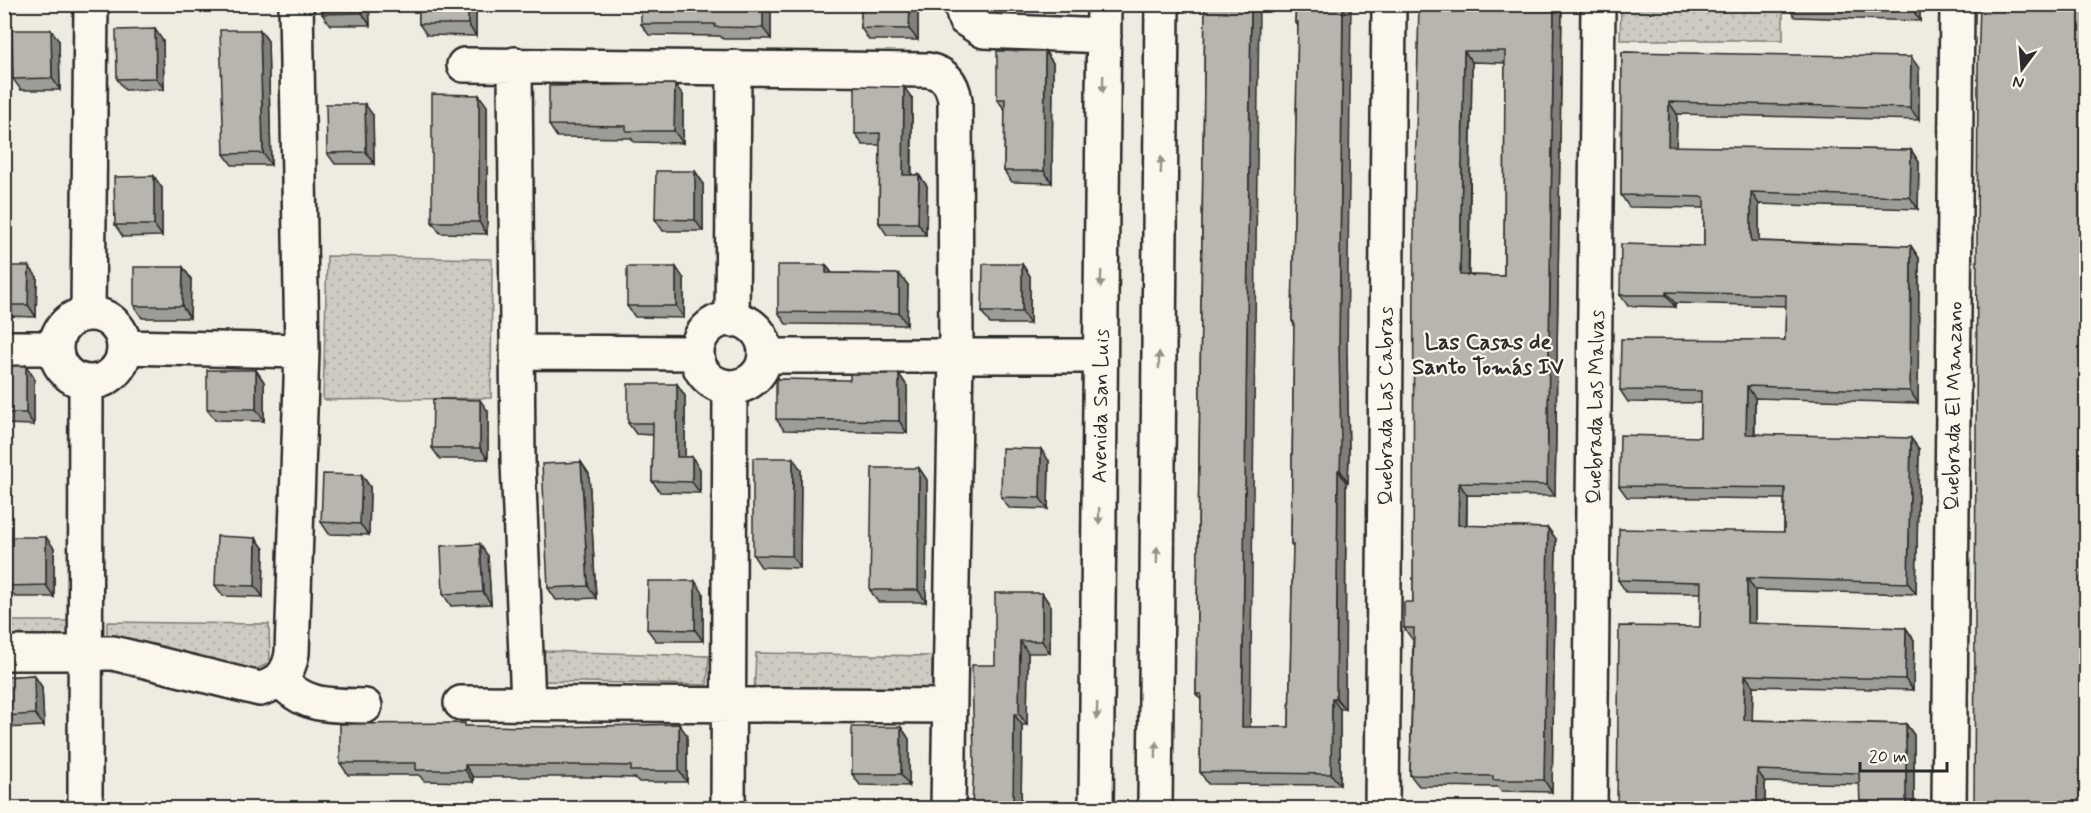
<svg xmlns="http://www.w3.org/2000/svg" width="2091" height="813" viewBox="0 0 2091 813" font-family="Mynerve,sans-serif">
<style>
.green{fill:url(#green-dots);stroke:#7c7b76;stroke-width:1.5}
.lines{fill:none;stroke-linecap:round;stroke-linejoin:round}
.street-casing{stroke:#2b2b2b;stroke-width:38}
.street{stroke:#fbf7ec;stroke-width:33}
.wall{fill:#9e9c96;stroke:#2b2b2b;stroke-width:1.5;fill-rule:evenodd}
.shaded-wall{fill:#817f7a;stroke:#2b2b2b;stroke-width:1.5}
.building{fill:#b8b5ae;stroke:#2b2b2b;stroke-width:1.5;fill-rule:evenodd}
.oneway{fill:#93918c}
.labels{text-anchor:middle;stroke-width:4.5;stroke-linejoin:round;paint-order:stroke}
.street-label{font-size:21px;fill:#2b2b2b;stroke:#fbf7ec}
.neighbourhood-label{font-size:22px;font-weight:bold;fill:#2b2b2b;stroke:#fbf7ec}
</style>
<defs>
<pattern id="green-dots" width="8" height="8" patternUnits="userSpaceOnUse" patternTransform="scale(1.5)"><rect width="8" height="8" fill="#cecbc2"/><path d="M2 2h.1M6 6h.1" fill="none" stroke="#b1aea7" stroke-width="1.8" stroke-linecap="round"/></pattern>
</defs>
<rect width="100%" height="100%" fill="#eeebe0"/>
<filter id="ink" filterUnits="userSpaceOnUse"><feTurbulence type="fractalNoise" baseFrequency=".0167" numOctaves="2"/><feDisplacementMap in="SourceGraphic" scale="12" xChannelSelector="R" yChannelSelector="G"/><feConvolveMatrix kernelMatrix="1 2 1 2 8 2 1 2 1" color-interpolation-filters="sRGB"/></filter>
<g filter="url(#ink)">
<path class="green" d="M1621 5H1783V40H1620Z
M327 256 492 259 491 398 323 400Z
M5 621H70L71 637 5 642Z
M107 622 269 624 270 663 254 670 107 635Z
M545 651 709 656 707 685 540 681Z
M756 653 932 656V690L754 693Z"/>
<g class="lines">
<defs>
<path id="street" d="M961 4 965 19 984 31 1104 36
M515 64 518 462 528 703
M464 65 928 70C945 74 952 82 955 100L956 356 948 808
M88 314 91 4
M56 348a34 34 0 1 1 68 0a34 34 0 1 1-68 0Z
M697 353a34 34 0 1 1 68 0a34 34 0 1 1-68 0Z
M732 320 734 67
M124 347 302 351
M4 348H55
M517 352 697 353
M765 356H1100
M86 382 85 798 88 808
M4 653H113L260 689C279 684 289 673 292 653L302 351 296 4
M280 679C304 708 331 705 365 706
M461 703 949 706
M728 808 730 387
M1096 808 1104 4
M1155 808 1162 4
M1382 808 1389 4
M1590 808 1598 4
M1949 808 1957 4"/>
</defs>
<use href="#street" class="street-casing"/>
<use href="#street" class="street"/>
</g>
<path class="wall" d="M369 4 370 25H330L322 14Z
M419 4H476V36L427 35 419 24Z
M771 4V39H723L720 36 649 35 641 24Z
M861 4H918V40H869L861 28Z
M1205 4 1250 727H1289L1293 547 1291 544 1294 325 1292 321 1298 26 1295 22 1296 4 1347 356 1349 455 1348 482H1346L1345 709H1340V785L1208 784 1200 772 1201 700 1196 694Z
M1419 4H1562L1555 496 1467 495V526L1548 528 1556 539 1552 792 1501 791 1498 787 1419 786 1410 775 1413 639H1412L1404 628 1413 602ZM1472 62 1505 63 1504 276 1469 275Z
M1920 4V21L1795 17 1787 6Z
M260 30 268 41 271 165H232L224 154Z
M59 41 60 90H21L13 79Z
M163 41 164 89 125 90 117 79Z
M1045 51 1053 63 1052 183 1012 182 1004 171 1005 110 997 99Z
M1622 52 1919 68V120L1677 114 1676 147 1911 150 1919 162 1918 209 1759 204V241L1911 246 1919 258 1918 403 1755 398V434L1919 449 1916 594 1755 590V624L1906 628 1914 640 1913 690 1753 686 1752 720 1906 724 1914 735V808H1860V784L1765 782V808H1617L1700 627 1701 593 1626 592 1618 580 1784 532V499L1627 497 1619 486 1700 437 1701 403 1628 402 1620 390 1785 340 1786 306 1675 303V307L1628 306 1620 295 1704 246V208L1629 207 1621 195Z
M683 95V143L634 142 631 138 557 137 549 125Z
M912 98V175H919L927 186 926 235H887L879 223 880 145H863L855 134Z
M487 106V234L440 233 432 222Z
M373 115 374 164H335L327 153Z
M695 171 703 183V231H663L655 219Z
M162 188V236L123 237 115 225Z
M1022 264 1030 276V324H990L982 312Z
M826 265 832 273 899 274 908 285 907 325 786 324 778 312Z
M4 266 37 277 36 317 4 316Z
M183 267 191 279 190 318H142L134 306Z
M684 279V318L635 317 627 306Z
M4 366H26L34 378V425L4 424Z
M256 370 264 382V421L215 420 207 409Z
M899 374 907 386V433L784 430 776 419 850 380Z
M677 384 685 396V457H692L700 469V493L660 492 652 481 653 435 636 434 628 423Z
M488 411V459H440L432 448Z
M1049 461 1048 509 1009 508 1001 497Z
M581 462 589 474 596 598 556 600 548 588Z
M919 468 927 480 926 602H878L870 590Z
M801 470 800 568 761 567 753 555Z
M362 475 370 487 369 535 329 534 321 522Z
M256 538 264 549 263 597 223 596 215 585Z
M54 548V597H15L7 586Z
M488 556 491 604 451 606 443 594Z
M703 593V641H656L647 629Z
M1042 593 1050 605V653H1028L1027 725H1022L1021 808H972L995 665Z
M34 675 42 687 44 726 4 728V677Z
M467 726 687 735V782H639L635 778 590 777H473V782L424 781 419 775H348L340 763Z
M901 727 909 739V786L860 785 852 774Z"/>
<path class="shaded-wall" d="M362 4H369L370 25 362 13Z
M468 4H476V36L468 24Z
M763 4H771V39L763 28Z
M910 4H918V40L909 29Z
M1251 4H1259L1250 738 1242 727Z
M1343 4H1351L1347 356 1349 455 1348 482 1340 470 1339 345Z
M1554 4H1562L1555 496 1547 485Z
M1912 4H1920V21L1912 9Z
M155 29 163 41 164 89 156 78Z
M51 30 59 41 60 90 52 78Z
M260 30 268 41 271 165 263 153Z
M1045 51 1053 63 1052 183 1044 171Z
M1464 51 1472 62 1468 287 1460 275Z
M1911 57 1919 68V120L1910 108Z
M675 84 683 95V143L674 131Z
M904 87 912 98 911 186 903 175Z
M479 95 487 106V234L479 222Z
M1669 102 1677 114 1676 158 1668 146Z
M365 104 373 115 374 164 366 152Z
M1911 150 1919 162 1918 209 1910 197Z
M695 171 703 183V231L695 220Z
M919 175 927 186 926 235 918 223Z
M154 176 162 188V236L154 225Z
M1751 192 1759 204V253L1751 241Z
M1911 246 1919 258 1918 403 1910 391Z
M1022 264 1030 276V324L1022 312Z
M826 265 834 277 826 273Z
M29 266 37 277 36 317 28 305Z
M183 267 191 279 190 318 182 306Z
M676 267 684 279V318L676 306Z
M899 274 908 285 907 325 899 313Z
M1666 292 1675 303V307L1666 295Z
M26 366 34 378V425L26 413Z
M256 370 264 382V421L256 409Z
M899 374 907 386V433L899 421Z
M677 384 685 396V469L677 457Z
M1747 386 1755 398 1754 445 1746 434Z
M480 400 488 411V459L480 448Z
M1911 438 1919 449 1916 594 1908 583Z
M1041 449 1049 461 1048 509 1040 498Z
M692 457 700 469V493L692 482Z
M793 458 801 470 800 568 792 556Z
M581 462 589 474 596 598 588 586Z
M919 468 927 480 926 602 918 590Z
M1338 470 1346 482 1345 709 1336 698Z
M362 475 370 487 369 535 360 524Z
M1459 483 1467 495 1466 537 1458 525Z
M1548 528 1556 539 1552 792 1544 780Z
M46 537 54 548V597L46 585Z
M256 538 264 549 263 597 255 586Z
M480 544 488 556 491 604 483 592Z
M1747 578 1755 590V635L1747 623Z
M695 581 703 593V641L695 630Z
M1042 593 1050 605V653L1042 641Z
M1906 628 1914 640 1913 690 1905 679Z
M1020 641 1028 653 1027 725 1019 714Z
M34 675 42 687 44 726 35 714Z
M1745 675 1753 686 1752 731 1744 720Z
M1332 698 1340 709V785L1331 774Z
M1014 714 1022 725 1021 808H1013Z
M679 724 687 735V782L679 771Z
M1906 724 1914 735V808H1906Z
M901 727 909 739V786L901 774Z
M465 765 473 777V782L465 770Z
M1757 770 1765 782V808H1757Z"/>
<path class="building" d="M322 4H362V13L322 14Z
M419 4H468V24H419Z
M641 4H763V28L715 27V24H641Z
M861 4H910L909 29 861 28Z
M1205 4H1251L1242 727H1289L1293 544H1291L1294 322 1292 321 1298 22H1295L1296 4H1343L1339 345 1341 444 1340 470H1338L1336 698H1332L1331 774 1200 772 1201 694H1196Z
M1419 4H1554L1547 485 1459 483 1458 525 1548 528 1544 780H1493V776L1410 775 1414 628H1404V602H1413L1414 224ZM1464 51H1505L1504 276 1460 275Z
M1787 4H1912V9L1787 6Z
M1980 4H2086V808H1974L1978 68Z
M155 29 156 78 117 79 116 30Z
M12 30H51L52 78 13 79Z
M220 30H260L263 153 224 154Z
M997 51H1045L1044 171H1004L1005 99H997Z
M1622 52 1911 57 1910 108 1669 102 1668 146 1911 150 1910 197 1751 192V241L1911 246 1910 391 1747 386 1746 434 1911 438 1908 583 1747 578V623L1906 628 1905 679 1745 675 1744 720 1906 724V808H1860L1859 773 1757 770V808H1617L1619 626 1700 627 1701 582 1618 580 1619 529 1784 532 1785 488 1619 486 1620 435 1700 437 1701 391 1620 390 1621 339 1785 340 1786 295 1666 292V295H1620L1621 244 1704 246V197L1621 195Z
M675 84 674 131H626V126L549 125V86Z
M855 86 904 87 903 175H919L918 223H879L880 133 855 134Z
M432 94 479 95V222H432Z
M326 104H365L366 152 327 153Z
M656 171H695V220L655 219Z
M154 176V225H115L114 177Z
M983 264H1022V312H982Z
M778 265H826V273L899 274V313L778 312Z
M4 266H29L28 305H4Z
M134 267H183L182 306H134Z
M627 267H676V306H627Z
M4 366H26V413H4Z
M207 370H256V409H207Z
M850 374H899V421L776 419V379L850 380Z
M628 384H677V457H692V482L652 481 653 423H628Z
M433 399 480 400V448H432Z
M1002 448 1041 449 1040 498 1001 497Z
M753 458H793L792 556 753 555Z
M581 462 588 586 548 588 542 464Z
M872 468H919L918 590H870Z
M323 474 362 475 360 524 321 522Z
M217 536 256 538 255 586 215 585Z
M7 537H46V585L7 586Z
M480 544 483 592 443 594 441 546Z
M648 581H695V630L647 629Z
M995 593H1042V641H1020L1019 714H1014L1013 808H972L974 761 972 665H995Z
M34 675 35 714 4 716V677Z
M465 723V726L558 727 679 724V771H631V766L582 765H465V770H416V763H340V724Z
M852 727H901V774H852Z"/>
<defs><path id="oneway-solid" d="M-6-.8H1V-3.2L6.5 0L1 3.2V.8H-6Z" transform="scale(1.5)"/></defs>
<g class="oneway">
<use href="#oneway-solid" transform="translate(1103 84) rotate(91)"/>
<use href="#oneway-solid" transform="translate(1161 165) rotate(-89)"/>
<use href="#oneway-solid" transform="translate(1101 279) rotate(91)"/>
<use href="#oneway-solid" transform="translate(1159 360) rotate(-89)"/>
<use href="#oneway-solid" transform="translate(1099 516) rotate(91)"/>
<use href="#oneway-solid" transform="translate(1157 555) rotate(-89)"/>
<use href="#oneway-solid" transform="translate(1097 711) rotate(91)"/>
<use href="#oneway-solid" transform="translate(1156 750) rotate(-89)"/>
</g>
</g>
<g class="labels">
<g class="street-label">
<text transform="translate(1100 406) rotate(-89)" y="7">Avenida San Luis</text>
<text transform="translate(1385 406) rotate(-90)" y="7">Quebrada Las Cabras</text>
<text transform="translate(1953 406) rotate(-89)" y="7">Quebrada El Manzano</text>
<text transform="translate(1595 407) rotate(-89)" y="7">Quebrada Las Malvas</text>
</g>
<g class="neighbourhood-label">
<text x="1488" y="349">Las Casas de<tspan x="1488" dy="25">Santo Tomás IV</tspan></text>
</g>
</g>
<rect width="2091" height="813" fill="none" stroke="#fbf7ec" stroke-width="24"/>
<rect x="12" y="12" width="2067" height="789" fill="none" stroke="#2b2b2b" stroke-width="2" filter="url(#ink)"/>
<g transform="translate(2022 69) rotate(196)" stroke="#fbf7ec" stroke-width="4.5" paint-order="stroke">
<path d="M0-4.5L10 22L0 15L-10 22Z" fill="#2b2b2b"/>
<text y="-9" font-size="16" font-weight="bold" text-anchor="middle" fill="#2b2b2b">N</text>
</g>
<path d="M1860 762v9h87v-9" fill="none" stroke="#2b2b2b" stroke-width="3"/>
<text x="1869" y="762" font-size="18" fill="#2b2b2b" stroke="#fbf7ec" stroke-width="4.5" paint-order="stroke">20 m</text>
</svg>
